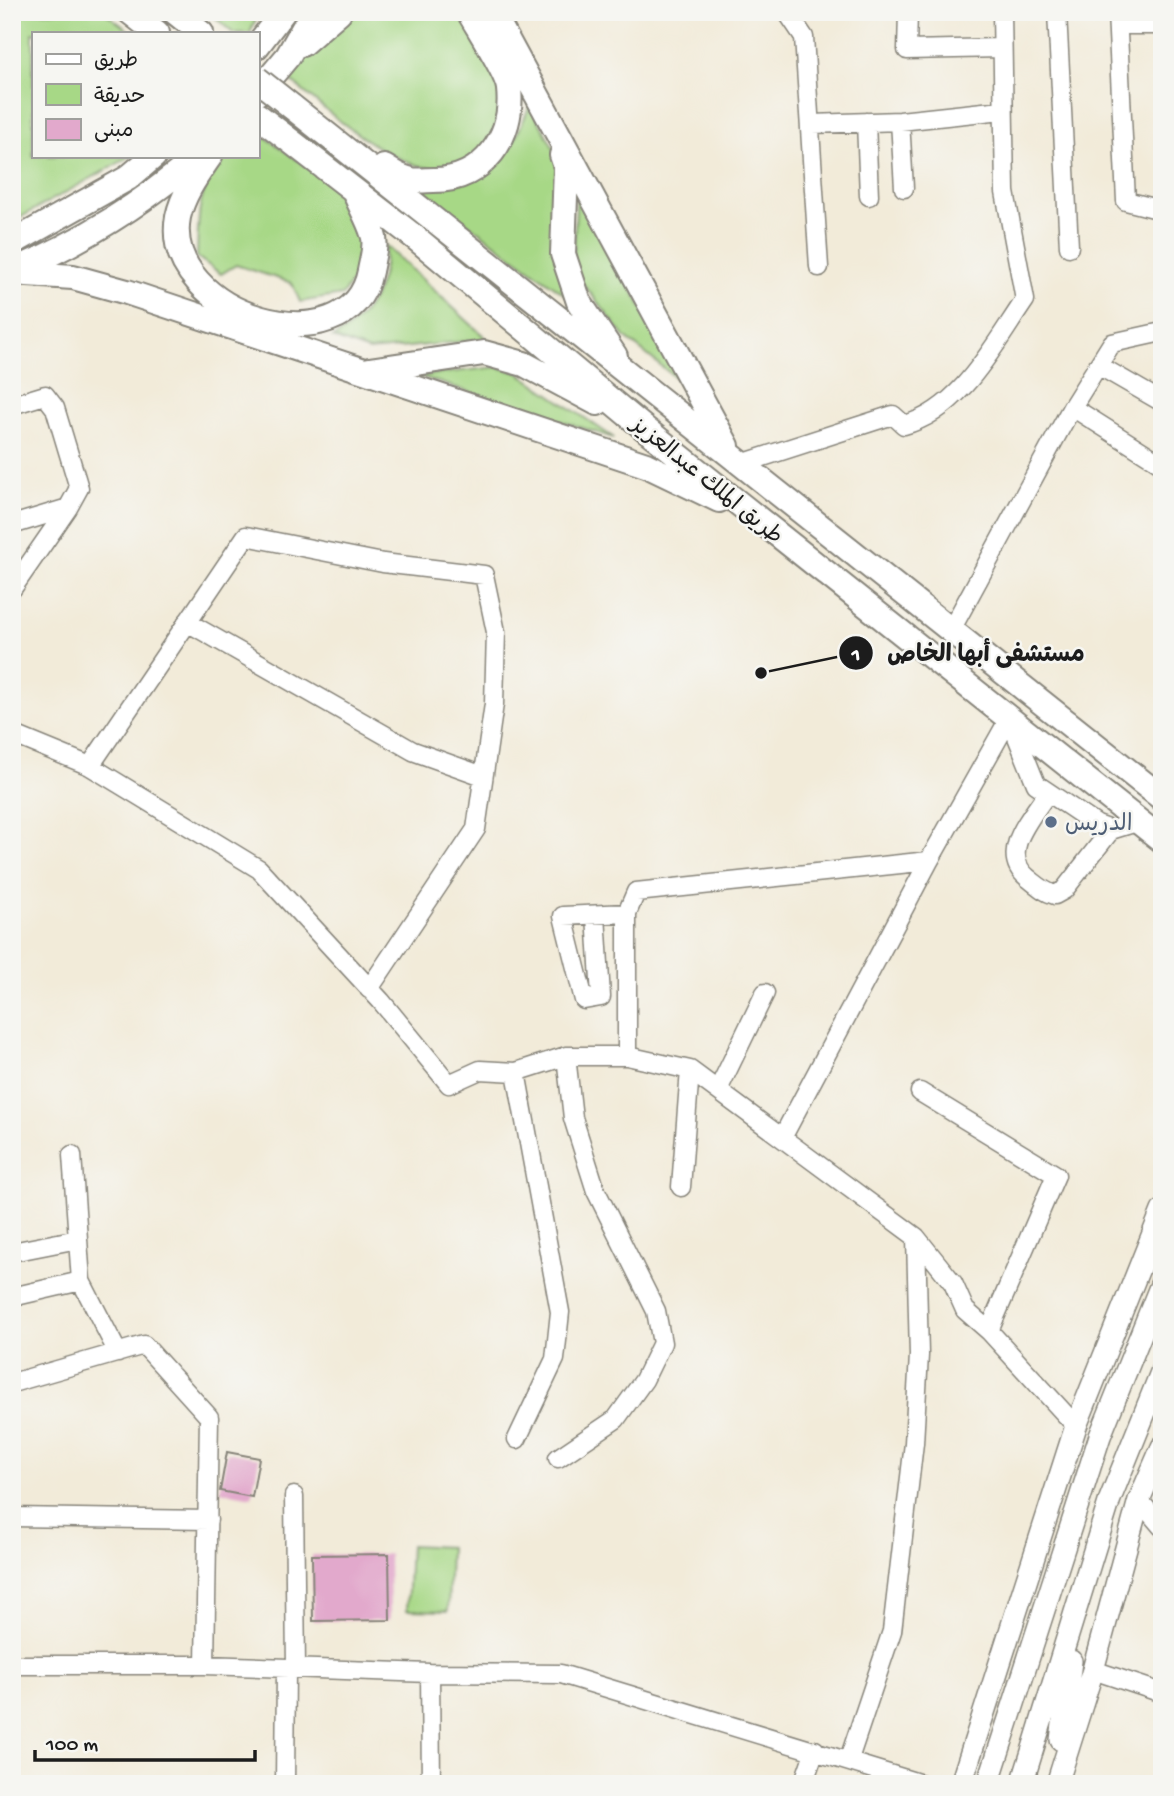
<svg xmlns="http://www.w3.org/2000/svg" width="1174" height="1796" viewBox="0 0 1174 1796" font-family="'Gochi Hand','Playpen Sans Arabic',sans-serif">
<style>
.green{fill:#a7d886;stroke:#627a51;stroke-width:2}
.building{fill:#e2a9cc}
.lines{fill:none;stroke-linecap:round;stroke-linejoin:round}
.minor-casing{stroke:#87847a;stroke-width:21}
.major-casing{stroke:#87847a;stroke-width:24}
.highway-casing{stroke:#87847a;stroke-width:28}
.minor{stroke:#fff;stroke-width:18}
.major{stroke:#fff;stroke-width:21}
.highway{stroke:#fff;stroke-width:24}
.highway-bridge-casing{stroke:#87847a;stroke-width:28;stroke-linecap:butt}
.highway-bridge{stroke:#fff;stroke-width:24}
.service-dot{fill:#5c6f8a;stroke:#f6f6f2;stroke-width:2.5}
.labels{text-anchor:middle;stroke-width:5;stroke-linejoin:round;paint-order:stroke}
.street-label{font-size:23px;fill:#1c1c1c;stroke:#f6f6f2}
.service-label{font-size:23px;fill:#4e5e75;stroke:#f6f6f2;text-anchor:start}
.leader{fill:none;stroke:#1c1c1c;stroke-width:2.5}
.callout-dot{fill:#1c1c1c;stroke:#f6f6f2;stroke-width:2.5}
.mark-label{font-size:21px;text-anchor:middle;font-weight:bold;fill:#fff}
.callout-label{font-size:24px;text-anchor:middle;font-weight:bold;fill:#1c1c1c;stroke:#f6f6f2;stroke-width:5;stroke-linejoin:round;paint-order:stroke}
</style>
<rect width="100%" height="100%" fill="#f6f6f2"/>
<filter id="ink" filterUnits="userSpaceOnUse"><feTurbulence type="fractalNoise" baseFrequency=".0143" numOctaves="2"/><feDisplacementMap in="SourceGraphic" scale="14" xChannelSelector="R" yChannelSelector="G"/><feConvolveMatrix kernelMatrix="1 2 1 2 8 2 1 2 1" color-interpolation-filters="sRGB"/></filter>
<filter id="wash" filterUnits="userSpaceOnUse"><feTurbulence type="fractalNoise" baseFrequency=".00686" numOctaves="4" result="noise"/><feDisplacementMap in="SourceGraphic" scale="28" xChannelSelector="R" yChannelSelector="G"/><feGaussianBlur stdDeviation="1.57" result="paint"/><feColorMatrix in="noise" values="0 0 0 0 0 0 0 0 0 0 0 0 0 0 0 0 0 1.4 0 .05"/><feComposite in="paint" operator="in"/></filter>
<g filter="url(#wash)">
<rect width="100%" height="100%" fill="#f2ebd9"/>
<path class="green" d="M12 12H104L132 33H33V156H131L12 222Z
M209 12H259L250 33H233Z
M346 12H462L506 90C500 110 495 138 479 153 427 207 328 110 287 78L326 28Z
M530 105 559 158 567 296 418 187C493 183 501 174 530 105Z
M257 131 347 196 360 231 361 254 356 276 342 295 300 302 292 283 236 265 221 274 197 257C198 212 198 196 220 156H257Z
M577 184 681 382 626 338 573 271Z
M385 245 487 339 369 351 333 338C368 318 387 285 385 245Z
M497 367 519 373 614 438 419 376Z
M410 1545 450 1547 448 1611 407 1610Z"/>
<g id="blocks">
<path class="building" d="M227 1452 259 1458 252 1497 220 1491Z
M389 1554 390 1620 313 1621 312 1555Z"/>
</g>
</g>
<g filter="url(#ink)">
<use href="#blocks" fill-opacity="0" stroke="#87847a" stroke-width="2"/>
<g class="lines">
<defs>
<path id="minor" d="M787 12 804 37 819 267
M908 12 907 50 1002 48
M1057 12 1069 247
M1117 12 1126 201 1162 210
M1118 25H1162
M900 121 904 188
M866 122 869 196
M812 124 900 121 1002 110
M1098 365 1162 402
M12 405 45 395 55 408 79 488 68 508 12 525
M1072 407 1162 464
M741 464 893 415 904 425C960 411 994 345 1025 300L1005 192 1002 12
M12 589 68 508
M187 622 413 751 483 776
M951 630 1072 407 1112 343 1162 332
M1011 722 1036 784 1097 825 1111 830 1137 822
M12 734 90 766 259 869 381 1001 449 1084 480 1070 516 1072 566 1056H627L690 1070 916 1237 953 1283 965 1310 989 1331 1076 1426
M90 766 246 536 383 563 484 575 496 632 494 704 476 829 369 989
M1048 792C1032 817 997 853 1028 878 1037 885 1044 892 1055 895L1064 890 1111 830
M596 915 601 997 584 1000 563 916 627 913 636 892 929 861
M627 1056V913
M516 1072 560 1312 555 1359 517 1439
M718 1090 765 993
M920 1092 1056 1175 989 1331
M782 1138 929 861 1009 719
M72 1155 81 1281 118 1353
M681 1187 690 1070
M12 1252 78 1239
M12 1297 81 1281
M12 1383 144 1345 209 1417 205 1665
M558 1458 616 1419 644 1380 662 1343 656 1311 596 1191 573 1118 566 1056
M294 1496 296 1668
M1139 1500 1162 1527
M12 1517 208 1520
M12 1665H205L430 1673 561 1674 922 1784
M1093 1670 1162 1693
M430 1673 431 1784
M849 1759 892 1631 914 1443 919 1355 916 1237
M285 1784 286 1668
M803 1784 815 1750"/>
<path id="major" d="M1061 1740 1071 1661
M961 1784 1076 1426 1162 1211
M988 1784 1100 1436 1162 1282
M1022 1784 1110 1499 1162 1370
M1057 1784 1093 1670 1139 1500 1162 1447"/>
<path id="highway" d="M130 12 157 33
M175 12 201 33
M492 12 727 446
M302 44 339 12
M257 46 283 12
M257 93 288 56 313 12
M291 106 1162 798
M257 115 417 239 644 428 1162 840
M562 155 566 167 563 254 579 302 615 356
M210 156C197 175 183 194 178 217 160 316 352 371 370 271 372 260 377 244 373 234 369 221 361 207 356 195
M384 167C391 171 399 177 408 179 415 182 426 180 434 180 484 180 514 136 509 89 508 74 478 28 469 12
M12 243 128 178 154 156
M13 271C79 243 144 203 198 156
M12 273 73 277 127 292 646 465 719 500
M369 370 484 353 524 364 597 403"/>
</defs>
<use href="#minor" class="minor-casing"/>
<use href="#major" class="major-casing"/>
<use href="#highway" class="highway-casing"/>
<use href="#minor" class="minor"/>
<use href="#major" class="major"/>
<use href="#highway" class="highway"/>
<defs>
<path id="highway-bridge" d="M257 79 291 106"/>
</defs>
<use href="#highway-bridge" class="highway-bridge-casing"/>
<use href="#highway-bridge" class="highway-bridge"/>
</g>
</g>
<circle class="service-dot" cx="1051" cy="822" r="7"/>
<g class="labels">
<g class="street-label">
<text transform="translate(708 479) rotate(39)" y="8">طريق الملك عبدالعزيز</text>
</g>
<g class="service-label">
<text x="1065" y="830">الدريس</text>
</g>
</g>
<path class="leader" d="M761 673L856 653"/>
<g class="callout-dot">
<circle cx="761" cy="673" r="7"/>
<circle cx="856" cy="653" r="18"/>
</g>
<g class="mark-label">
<text x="856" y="660">1</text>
</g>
<g class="callout-label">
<text x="986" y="661">مستشفى أبها الخاص</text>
</g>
<rect width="1174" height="1796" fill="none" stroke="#f6f6f2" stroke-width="42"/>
<rect x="32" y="32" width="228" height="126" fill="#f6f6f2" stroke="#9f9f9c" stroke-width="2"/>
<rect x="46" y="54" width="35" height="10" fill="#ffffff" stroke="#9f9f9c" stroke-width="2"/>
<text x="94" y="66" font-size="21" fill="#1c1c1c">طريق</text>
<rect x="46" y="84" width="35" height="21" fill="#a7d886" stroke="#9f9f9c" stroke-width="2"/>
<text x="94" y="102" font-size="21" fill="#1c1c1c">حديقة</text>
<rect x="46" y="119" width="35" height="21" fill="#e2a9cc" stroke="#9f9f9c" stroke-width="2"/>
<text x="94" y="136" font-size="21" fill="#1c1c1c">مبنى</text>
<path d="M35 1750v10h220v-10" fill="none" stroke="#1c1c1c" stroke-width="3.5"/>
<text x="46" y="1750" font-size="21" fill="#1c1c1c" stroke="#f6f6f2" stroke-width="5" paint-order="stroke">100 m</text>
</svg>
